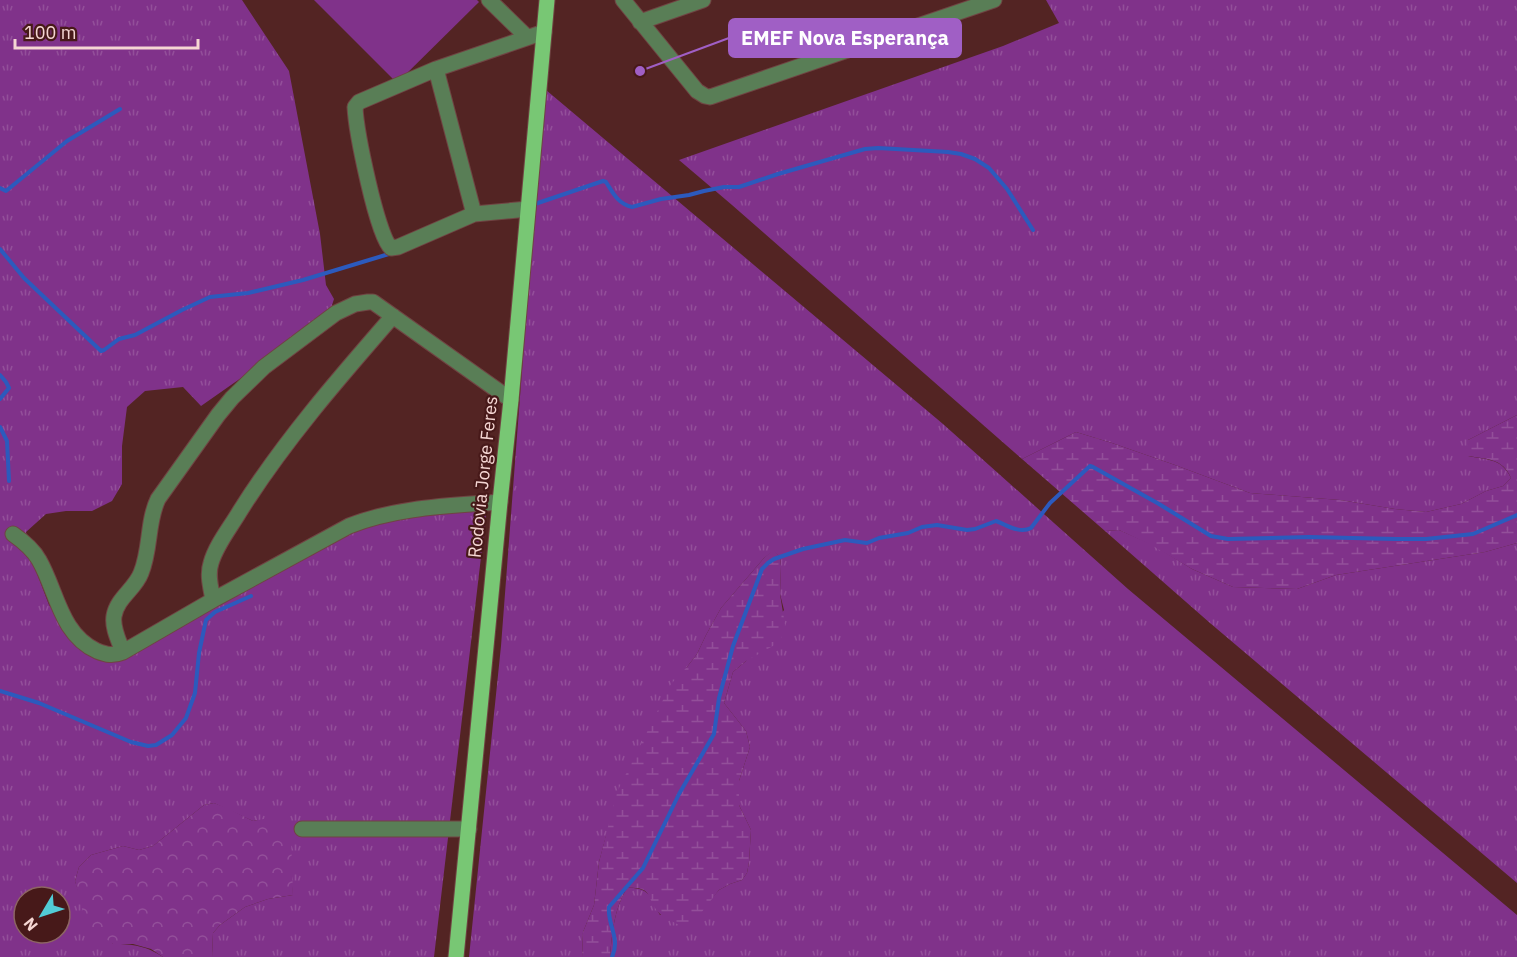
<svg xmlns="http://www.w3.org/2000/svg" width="1517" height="957" viewBox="0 0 1517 957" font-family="'IBM Plex Sans',sans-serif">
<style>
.grass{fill:url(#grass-tufts);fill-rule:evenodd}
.forest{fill:url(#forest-crowns)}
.wetland{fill:url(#wetland-marsh)}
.pitch{fill:#80328a}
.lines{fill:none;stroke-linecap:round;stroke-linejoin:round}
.stream{stroke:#2c5abd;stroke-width:4}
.minor-casing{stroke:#704443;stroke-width:17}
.major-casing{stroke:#704443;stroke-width:17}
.minor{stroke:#597e56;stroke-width:15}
.major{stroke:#78c774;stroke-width:15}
.labels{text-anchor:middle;stroke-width:4.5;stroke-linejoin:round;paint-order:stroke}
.street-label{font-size:18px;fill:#f5d6d3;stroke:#471919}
.leader{fill:none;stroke:#a05fc5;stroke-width:2}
.callout-dot{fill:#a05fc5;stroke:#471919;stroke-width:2}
.callout{fill:#a05fc5;stroke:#a05fc5;stroke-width:2}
.callout-label{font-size:20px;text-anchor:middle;font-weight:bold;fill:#fff}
</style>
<defs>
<pattern id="grass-tufts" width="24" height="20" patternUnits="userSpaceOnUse" patternTransform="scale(1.5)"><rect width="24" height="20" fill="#80328a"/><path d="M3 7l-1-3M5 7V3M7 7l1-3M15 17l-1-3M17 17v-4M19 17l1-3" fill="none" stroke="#934f9a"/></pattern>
<pattern id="forest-crowns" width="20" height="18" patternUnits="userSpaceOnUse" patternTransform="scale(1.5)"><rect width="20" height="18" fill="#80328a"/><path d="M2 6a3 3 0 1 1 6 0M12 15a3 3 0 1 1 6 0" fill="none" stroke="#934f9a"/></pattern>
<pattern id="wetland-marsh" width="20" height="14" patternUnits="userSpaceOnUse" patternTransform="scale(1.5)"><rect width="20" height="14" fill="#80328a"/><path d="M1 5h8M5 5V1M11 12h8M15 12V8" fill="none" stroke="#934f9a"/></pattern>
</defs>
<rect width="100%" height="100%" fill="#532423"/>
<path class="grass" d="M0 0H242L289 71 320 234 326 285 334 299 331 308 314 327 201 406 183 387 145 391 127 407 122 446V484L112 501 92 511H66L46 514 26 532 33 563 49 605 67 627 87 643 112 648 130 643 360 524 487 506 434 957H212L213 933 220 925 245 907 268 899 293 895 286 833C280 824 263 819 253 821L214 803 204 805 153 846 139 850 123 846 91 855 79 867 75 881 81 900 113 944C134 944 146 946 163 957H0ZM24 897H60V933H24Z
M1046 0H1517V415L1468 440V456C1487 460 1502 458 1511 478L1503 486 1486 491 1461 504 1426 512 1395 509 1340 500 1250 493 1175 465 1112 443 1076 432 1022 459 732 205 679 160 1003 46 1059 23Z
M546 90 943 424 1128 589 1517 915V957H610C612 933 614 909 627 888 650 887 650 897 660 915L706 905 719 890 730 884 742 880 747 873 749 862 751 830 739 805V781L750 747 746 731 724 703 733 672 746 661 784 610 780 594 781 566 780 557 773 551 764 558 721 608 706 635 697 654 687 667 606 836 599 862 594 905 583 932 582 957H469L501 646 536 187Z
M1119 530 1153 545 1192 569 1233 587 1297 589 1336 575 1485 552 1517 543V883L1210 623 1105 531Z"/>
<path class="forest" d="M214 803 227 808 253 821 269 818 278 821 291 839 293 895 268 899 245 907 220 925 213 933 212 957H163L151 949 133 944H113L86 925 75 881 79 867 91 855 123 846 139 850 153 846 204 805Z"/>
<path class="wetland" d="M1517 415V543L1485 552 1336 575 1297 589 1233 587 1192 569 1153 546 1119 530 1105 531 1022 459 1076 432 1112 443 1175 465 1250 493 1340 500 1395 509 1426 512 1461 504 1486 491 1503 486 1511 478C1503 458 1486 459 1468 456V440Z
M773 550 780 557 781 566 780 594 785 625 780 642 746 661 733 672 724 703 746 731 750 747 739 781V805L751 830 749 862 747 873 742 880 730 884 719 890 694 922 681 926C675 922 664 919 659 913 646 898 653 886 627 888 614 909 612 933 610 957H582L583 932 594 905 599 862 617 792 671 684 687 667 697 654 706 635 721 608 764 558Z"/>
<path class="pitch" d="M314 0H477L479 2 397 83Z"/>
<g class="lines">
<path class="stream" d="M0 188 6 191 67 141 120 109
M532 205 603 181 606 182C613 193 618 204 632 207L661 199 689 195 704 191 724 187H739L778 174 865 149 878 148 948 152 961 154 975 159 989 168 1007 189 1033 230
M0 249 24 278 101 351 104 350 119 339 135 335 182 310 210 297 248 293 303 280 392 253
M0 375 6 382 9 388 0 399
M0 427 7 441 9 481
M0 691 39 703 131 742 148 746 156 745 172 735 186 718 195 693 199 653 206 620 215 612 251 596
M612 957C621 938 607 925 609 907L643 868 679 794 714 734 719 698 733 646 762 569 768 563 774 559 803 549 845 540 867 543 879 538 908 533 922 527 937 525 967 530 975 529 996 521C1007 525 1019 534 1031 528L1050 503 1090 466 1093 467 1159 504 1211 536 1228 539 1309 537 1396 539H1426L1473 534 1517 515"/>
<defs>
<path id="minor" d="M489 0 527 37
M623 0 697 91 705 96 710 97 994 0
M640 22 703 0
M436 69 474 214
M528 209 474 214 398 247 391 248C377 236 356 130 355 107L359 102 436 69 544 32
M13 534C23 541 33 549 39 560 57 591 60 634 97 651 107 655 113 656 123 652L213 600 349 526C397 507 449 506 500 502
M213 600C211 588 207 575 211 563 216 545 230 528 240 511 284 441 339 378 393 316
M123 652C119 641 112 628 114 616 117 598 135 589 141 573 151 549 147 522 158 499L218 415 232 398 264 367 336 313 355 304 368 302H373L511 400
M302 829H469"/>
<path id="major" d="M456 957 500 502 511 400 547 0"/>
</defs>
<use href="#minor" class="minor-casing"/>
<use href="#major" class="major-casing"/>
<use href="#minor" class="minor"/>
<use href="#major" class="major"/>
</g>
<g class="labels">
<g class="street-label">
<text transform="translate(483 477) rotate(-84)" y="6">Rodovia Jorge Feres</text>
</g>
</g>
<path class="leader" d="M640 71L729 38"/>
<circle class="callout-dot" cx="640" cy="71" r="6"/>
<rect class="callout" x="729" y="19" width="232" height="38" rx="6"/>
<g class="callout-label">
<text x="845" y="45">EMEF Nova Esperança</text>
</g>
<g transform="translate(42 915) rotate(231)"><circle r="28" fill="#471919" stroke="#8d6563" stroke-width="1.5"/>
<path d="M0-4.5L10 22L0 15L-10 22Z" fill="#52ccd6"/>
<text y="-9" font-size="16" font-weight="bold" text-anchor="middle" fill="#f5d6d3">N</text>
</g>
<path d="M15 39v9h183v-9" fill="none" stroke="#f5d6d3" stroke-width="3"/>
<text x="24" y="39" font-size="18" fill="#f5d6d3" stroke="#471919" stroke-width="4.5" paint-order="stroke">100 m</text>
</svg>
